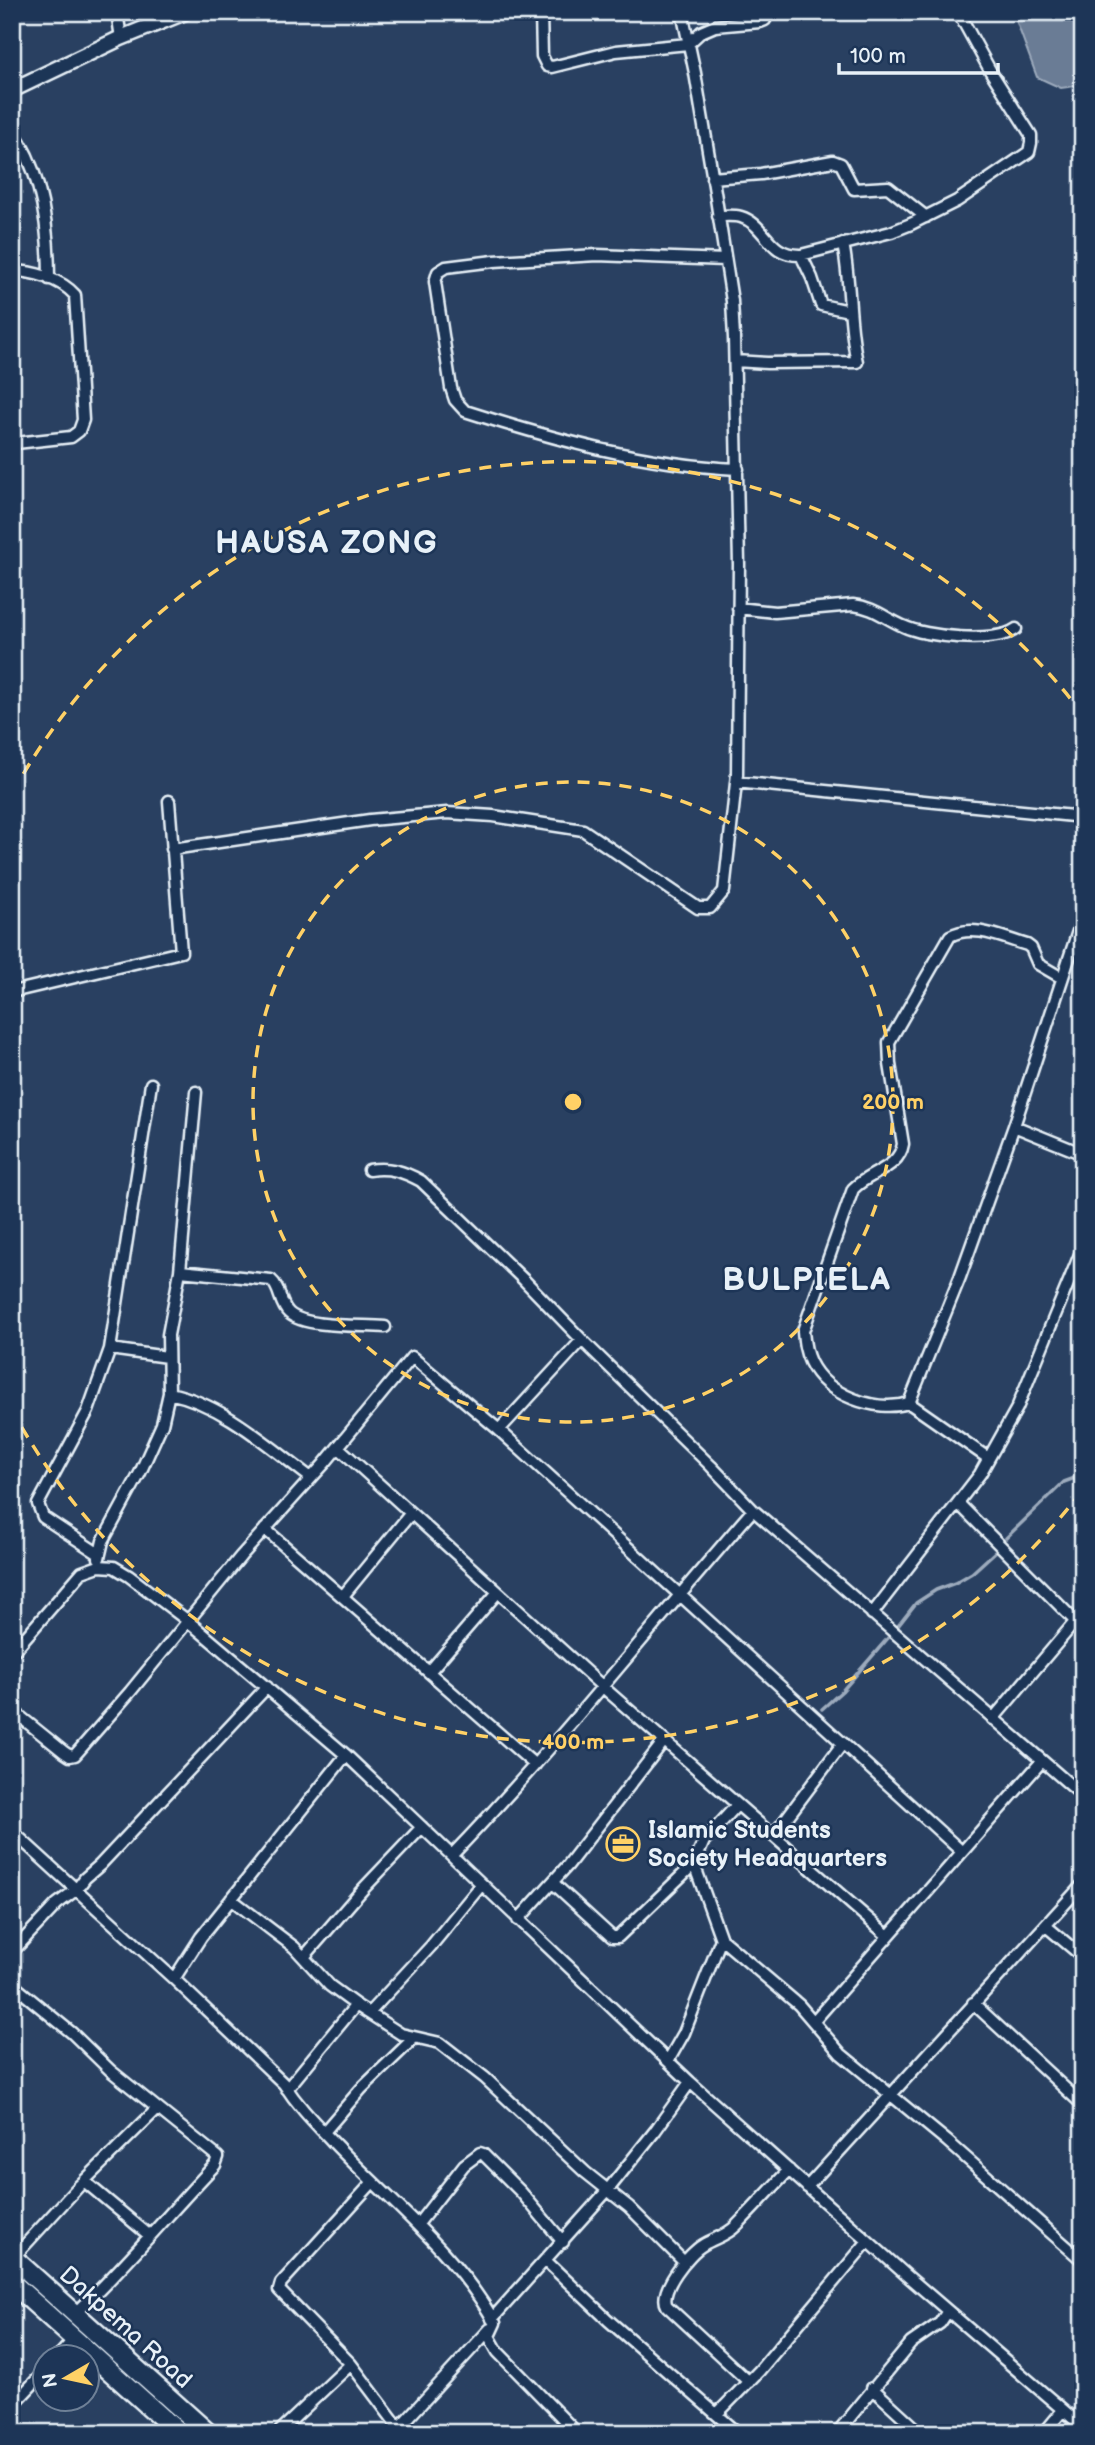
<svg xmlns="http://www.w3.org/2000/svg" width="1095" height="2445" viewBox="0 0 1095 2445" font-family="'Balsamiq Sans',sans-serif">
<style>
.water{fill:#6b7c95;stroke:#9dabbd;stroke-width:2}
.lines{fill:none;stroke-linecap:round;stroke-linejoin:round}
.stream{stroke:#9dabbd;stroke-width:3.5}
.street-casing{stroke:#e8f1f8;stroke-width:15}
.secondary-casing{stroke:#e8f1f8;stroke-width:19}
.highway-casing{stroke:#e8f1f8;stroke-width:23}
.street{stroke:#1d3557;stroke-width:10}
.secondary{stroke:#1d3557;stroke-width:14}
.highway{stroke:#1d3557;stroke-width:18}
.ring{fill:none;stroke:#ffd166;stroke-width:3.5;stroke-dasharray:12 9}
.labels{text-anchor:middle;stroke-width:5;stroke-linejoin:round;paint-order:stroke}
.poi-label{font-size:24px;font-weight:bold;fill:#e8f1f8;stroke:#1d3557;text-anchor:start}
.street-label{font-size:24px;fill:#e8f1f8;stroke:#1d3557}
.district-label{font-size:32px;font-weight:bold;letter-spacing:2px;fill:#e8f1f8;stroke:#1d3557}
.centre{fill:#ffd166;stroke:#1d3557;stroke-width:3.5}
.ring-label{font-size:21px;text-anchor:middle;font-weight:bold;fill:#ffd166;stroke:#1d3557;stroke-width:5;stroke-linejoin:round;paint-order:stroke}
</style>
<rect width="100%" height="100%" fill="#294061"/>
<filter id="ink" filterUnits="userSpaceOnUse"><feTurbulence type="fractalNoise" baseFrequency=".0143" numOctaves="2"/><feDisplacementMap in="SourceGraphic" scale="14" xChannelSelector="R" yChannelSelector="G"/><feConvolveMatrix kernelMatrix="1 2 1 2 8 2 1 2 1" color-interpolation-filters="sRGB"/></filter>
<g filter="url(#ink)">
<path class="water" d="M1013 12H1083V85L1061 88 1037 77Z"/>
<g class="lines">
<path class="stream" d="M1006 1538 1064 1482 1083 1475
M898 1626 916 1603 936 1590 955 1583 972 1573 995 1552
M822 1709 842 1691 888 1638"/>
<defs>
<path id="street" d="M117 12 121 38
M541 12 542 56 547 66 552 67 616 51 688 44 701 32 715 26 760 22 765 20 768 12
M12 130C42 171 49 229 49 279
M712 178 761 174 833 161 841 164 854 189 888 187 926 217
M718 216C725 216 734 215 741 217 767 225 767 256 801 255L891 232 911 224 957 201 1029 152 1031 143V135L991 72 958 12
M801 255 812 278 821 305 849 311
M725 260 597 255 494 261 446 267 438 272 435 282 451 388 455 400 465 411C553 439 645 465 738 469
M12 271C33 271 61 279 75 295L83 420 79 431 71 437 16 443 12 449
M735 361 767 363 857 362C848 322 851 283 843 244
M738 608 775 612 853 605C873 607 885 618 903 626 925 637 995 644 1016 629
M736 782 1083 817
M172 849 370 820 447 813 493 816 583 830 698 908H710L724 891 737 774 739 564 734 338 732 301 715 192 695 73 682 12
M12 992 181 952 169 801
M1014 1126 1083 1154
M369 1170C389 1167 403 1171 421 1181L524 1280 582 1340 499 1430
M180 1271 271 1280C281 1288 279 1304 289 1313 305 1328 362 1325 385 1327
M582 1340 711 1466 753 1510 1083 1796
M110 1349 167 1357
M169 1393C223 1404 267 1445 311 1478
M909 1403C875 1413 826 1395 810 1362 805 1352 804 1342 803 1331L853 1189C869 1172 899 1169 903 1144L890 1064 889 1042 950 936C973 923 1003 938 1027 945L1031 948 1038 964 1062 978
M909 1403 960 1277 1014 1126 1079 928 1083 908
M909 1403 988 1458
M338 1447 604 1688 888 1936
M958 1503 1083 1629
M265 1529 535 1765
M99 1554 43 1517 38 1504 88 1411 110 1349 151 1084
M99 1558 103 1541 140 1473 162 1424 169 1393 168 1335 180 1271 196 1092
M343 1596 411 1513
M872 1614 980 1474 1017 1408 1083 1247
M12 1653 82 1572 99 1566 114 1567 129 1576 188 1621 346 1755 690 2082 905 2274 1083 2427
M429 1672 498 1592
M12 1710 64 1752 70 1756 75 1755 130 1692 241 1556 324 1464 412 1357 499 1430 961 1851
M993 1719 1075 1622
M737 1805 704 1841 694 1864 721 1939 799 2005 841 2054 947 2141 1083 2261
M12 1831 174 1979 284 2084C298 2106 314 2122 332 2141 388 2200 455 2251 495 2323
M773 1836 843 1743
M452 1855C558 1745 652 1625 753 1510
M553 1883 612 1937H618L694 1864
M231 1899 294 1947 330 1986 356 2005 401 2034 440 2043 485 2078 585 2172 629 2207 684 2262
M518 1920 568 1865 664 1741
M1046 1926 1083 1957
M12 1952 57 1904 77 1889 85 1878 100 1865 267 1687
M304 1957 363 1889 422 1827
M174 1979 201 1937 346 1755
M12 1984 72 2033 111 2071 218 2157 215 2165C168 2214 125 2267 75 2314
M973 2003 1083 2105
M369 2013 431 1946 482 1884
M814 2021 1042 1761
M668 2061 684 2033 721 1939
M287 2089 356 2005
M324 2132 361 2089 413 2039
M84 2181 150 2236
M372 2183 281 2283 279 2290 351 2364 403 2433
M807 2187 1083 1884
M418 2224 464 2165 480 2153 483 2154 521 2192 563 2242
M13 2258 79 2186 157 2109
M546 2261 608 2320 738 2433
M57 2358 74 2339
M749 2382 667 2306C658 2291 689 2253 703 2245 714 2238 726 2236 736 2226 754 2208 771 2189 789 2170
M872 2388 921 2433
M12 2406 46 2370
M717 2414 759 2371 868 2241
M396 2431 490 2329
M278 2433 351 2364
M577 2433 498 2352 489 2336 495 2323 492 2319 607 2191 655 2131 690 2082
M837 2433 911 2343 940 2323 948 2311
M1044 2433 1063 2410"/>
<path id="secondary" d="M12 90 121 38 185 12"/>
<path id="highway" d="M12 2257 208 2433
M12 2283 179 2433"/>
</defs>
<use href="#street" class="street-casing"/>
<use href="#secondary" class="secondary-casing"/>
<use href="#highway" class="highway-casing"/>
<use href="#street" class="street"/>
<use href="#secondary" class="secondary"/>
<use href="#highway" class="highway"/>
</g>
</g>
<g class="ring">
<circle cx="573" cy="1102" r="320"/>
<path d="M1081 1492A640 640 0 0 1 13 1412M13 792A640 640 0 0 1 1081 712"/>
</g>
<defs>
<symbol id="office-ring" viewBox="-11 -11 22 22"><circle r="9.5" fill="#1d3557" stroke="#ffd166" stroke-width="1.5"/><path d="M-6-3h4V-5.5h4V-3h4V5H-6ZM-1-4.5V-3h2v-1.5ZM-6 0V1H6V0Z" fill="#ffd166"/></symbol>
</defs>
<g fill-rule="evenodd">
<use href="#office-ring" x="604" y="1825" width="38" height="38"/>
</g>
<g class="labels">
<g class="poi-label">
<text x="648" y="1838">Islamic Students<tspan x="648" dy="28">Society Headquarters</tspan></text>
</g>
<g class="street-label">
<text transform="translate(126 2327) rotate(42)" y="8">Dakpema Road</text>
</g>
<g class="district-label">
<text x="327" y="553">HAUSA ZONG</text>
<text x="807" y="1290">BULPIELA</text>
</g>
</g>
<circle cx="573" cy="1102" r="10" class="centre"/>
<g class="ring-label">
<text x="893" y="1109">200 m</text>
<text x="573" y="1749">400 m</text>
</g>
<rect width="1095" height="2445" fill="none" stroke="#1d3557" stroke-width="42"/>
<rect x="21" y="21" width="1053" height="2403" fill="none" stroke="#e8f1f8" stroke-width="2.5" filter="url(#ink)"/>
<g transform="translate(66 2378) rotate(261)"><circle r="33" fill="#1d3557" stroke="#6e8097" stroke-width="2"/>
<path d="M0-5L12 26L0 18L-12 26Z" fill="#ffd166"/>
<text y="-10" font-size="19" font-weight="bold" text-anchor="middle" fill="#e8f1f8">N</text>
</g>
<path d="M839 63v10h159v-10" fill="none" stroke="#e8f1f8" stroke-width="3.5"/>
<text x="850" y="63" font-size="21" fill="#e8f1f8" stroke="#1d3557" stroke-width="5" paint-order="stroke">100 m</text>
</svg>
